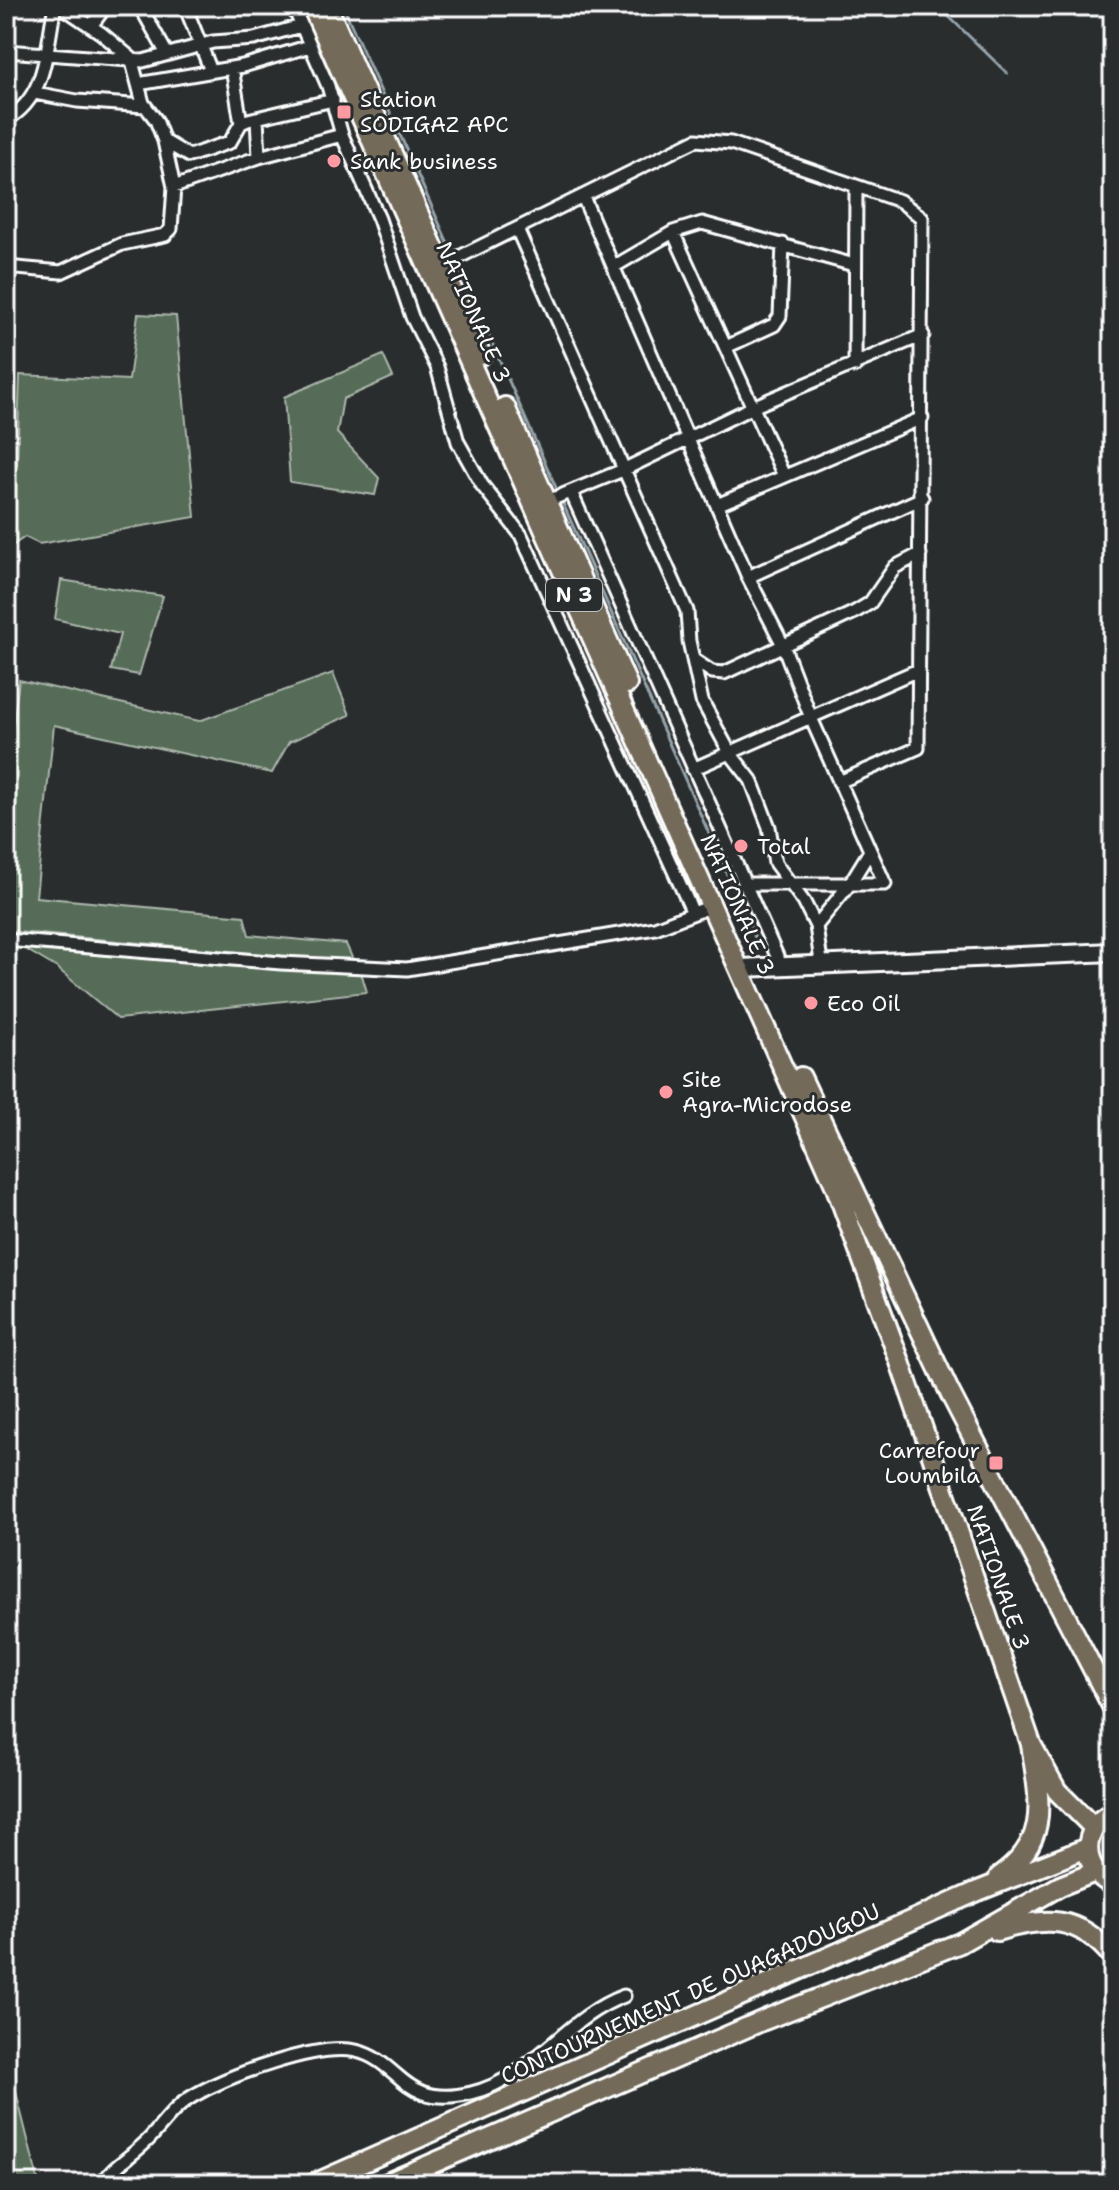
<svg xmlns="http://www.w3.org/2000/svg" width="1119" height="2190" viewBox="0 0 1119 2190" font-family="'Shantell Sans',sans-serif">
<style>
.green{fill:#576c58;stroke:#abb6ac;stroke-width:2}
.lines{fill:none;stroke-linecap:round;stroke-linejoin:round}
.stream{stroke:#95a4ab;stroke-width:3}
.minor-casing{stroke:#fff;stroke-width:17}
.secondary-casing{stroke:#fff;stroke-width:22}
.primary-casing{stroke:#fff;stroke-width:24}
.trunk-casing{stroke:#fff;stroke-width:24}
.minor{stroke:#2a2d2e;stroke-width:11}
.secondary{stroke:#2a2d2e;stroke-width:16}
.primary{stroke:#736b5a;stroke-width:18}
.trunk{stroke:#736b5a;stroke-width:18}
.poi-dot{fill:#ff9aa2;stroke:#2a2d2e;stroke-width:3}
.labels{text-anchor:middle;stroke-width:6;stroke-linejoin:round;paint-order:stroke}
.shield{fill:#2a2d2e;stroke:#bfc0c0;stroke-width:2}
.shield-label{font-size:20px;font-weight:bold;fill:#fff}
.poi-label{font-size:22px;fill:#fff;stroke:#2a2d2e;text-anchor:start}
.street-label{font-size:22px;fill:#fff;stroke:#2a2d2e}
</style>
<rect width="100%" height="100%" fill="#2a2d2e"/>
<filter id="ink" filterUnits="userSpaceOnUse"><feTurbulence type="fractalNoise" baseFrequency=".0125" numOctaves="2"/><feDisplacementMap in="SourceGraphic" scale="16" xChannelSelector="R" yChannelSelector="G"/><feConvolveMatrix kernelMatrix="1 2 1 2 8 2 1 2 1" color-interpolation-filters="sRGB"/></filter>
<g filter="url(#ink)">
<path class="green" d="M138 314 176 316 195 517 39 544 25 537 6 550V466L17 465 20 375 129 380Z
M383 355 393 377 343 399 337 433 379 478 375 495 290 482 284 397Z
M61 580 163 596 139 675 111 670 120 634 55 619Z
M333 673 350 715 289 742 272 773 54 725 36 897 244 916 249 935 346 944 354 962 6 931V780L19 680 199 721Z
M10 940 360 969 367 992 118 1019 57 968Z
M6 2052 39 2184H6Z"/>
<g class="lines">
<path class="stream" d="M343 6 558 492
M938 6 1007 73
M561 499 760 949"/>
<defs>
<path id="minor" d="M140 6 167 54
M185 6 211 71
M293 6 328 86 342 135 379 219 412 317 437 367 458 442 482 485 521 535 693 913
M91 26 106 6
M6 51 143 61 213 42 254 39 301 26
M232 68 241 123
M138 84 243 66 310 46
M35 93 77 101 145 106
M257 118 259 157
M6 120C48 96 46 48 55 6
M164 141 189 156 230 142 241 123 248 120 333 100
M174 187 259 157 342 135
M583 197 748 577 783 645 811 718 885 884H744
M517 229 687 611 689 641 702 701 730 753 751 780 769 827 775 863 804 902 816 926
M673 232 784 476
M615 266 673 232 702 223 854 265
M6 267 61 272 122 244 165 235 171 229 174 187 164 141 156 120 143 103 131 58 101 33 61 6
M437 268 696 140 731 143 900 201 922 218 918 748 839 782
M726 347 774 325 780 316 783 244
M855 366 856 189
M571 492 781 965
M543 503 623 470 755 406 923 335
M717 505 922 418
M748 577 922 498
M694 660 712 672 724 673 855 612 870 603 895 567 920 554
M693 769 918 670
M6 940 281 963 407 969 655 928 712 906
M821 962 816 926 849 885 870 851
M101 2184C114 2165 134 2155 150 2138 164 2123 175 2106 193 2096 228 2076 318 2042 356 2051 402 2062 402 2109 471 2093 534 2078 565 2017 624 1996"/>
<path id="secondary" d="M741 968 1113 952"/>
<path id="primary" d="M312 6 835 1185 899 1359 1031 1744 1057 1791 1093 1827
M327 6 481 355
M505 407 627 684
M801 1077 950 1393 1113 1708"/>
<path id="trunk" d="M1113 1812C1080 1828 1080 1869 1113 1885
M999 1877C1052 1840 1039 1799 1031 1744
M997 1931C1045 1916 1079 1915 1113 1957
M314 2184 978 1891 1087 1848
M385 2184 764 2020 960 1943 1060 1886 1095 1872"/>
</defs>
<use href="#minor" class="minor-casing"/>
<use href="#secondary" class="secondary-casing"/>
<use href="#primary" class="primary-casing"/>
<use href="#trunk" class="trunk-casing"/>
<use href="#minor" class="minor"/>
<use href="#secondary" class="secondary"/>
<use href="#primary" class="primary"/>
<use href="#trunk" class="trunk"/>
</g>
</g>
<g class="poi-dot">
<rect x="336" y="104" width="16" height="16" rx="4"/>
<circle cx="334" cy="161" r="8"/>
<circle cx="741" cy="846" r="8"/>
<circle cx="811" cy="1003" r="8"/>
<circle cx="666" cy="1092" r="8"/>
<rect x="988" y="1455" width="16" height="16" rx="4"/>
</g>
<g class="labels">
<rect class="shield" x="546" y="579" width="56" height="32" rx="6"/>
<g class="shield-label">
<text x="574" y="602">N 3</text>
</g>
<g class="poi-label">
<text x="360" y="107">Station<tspan x="360" dy="25">SODIGAZ APC</tspan></text>
<text x="350" y="169">Sank business</text>
<text x="757" y="854">Total</text>
<text x="827" y="1011">Eco Oil</text>
<text x="682" y="1087">Site<tspan x="682" dy="25">Agra-Microdose</tspan></text>
<text x="980" y="1458" text-anchor="end">Carrefour<tspan x="980" dy="25">Loumbila</tspan></text>
</g>
<g class="street-label">
<text transform="translate(474 312) rotate(66)" y="8">NATIONALE 3</text>
<text transform="translate(738 904) rotate(66)" y="8">NATIONALE 3</text>
<text transform="translate(999 1577) rotate(71)" y="8">NATIONALE 3</text>
<text transform="translate(690 1993) rotate(-24)" y="8">CONTOURNEMENT DE OUAGADOUGOU</text>
</g>
</g>
<rect width="1119" height="2190" fill="none" stroke="#2a2d2e" stroke-width="32"/>
<rect x="16" y="16" width="1087" height="2158" fill="none" stroke="#fff" stroke-width="3" filter="url(#ink)"/>
</svg>
